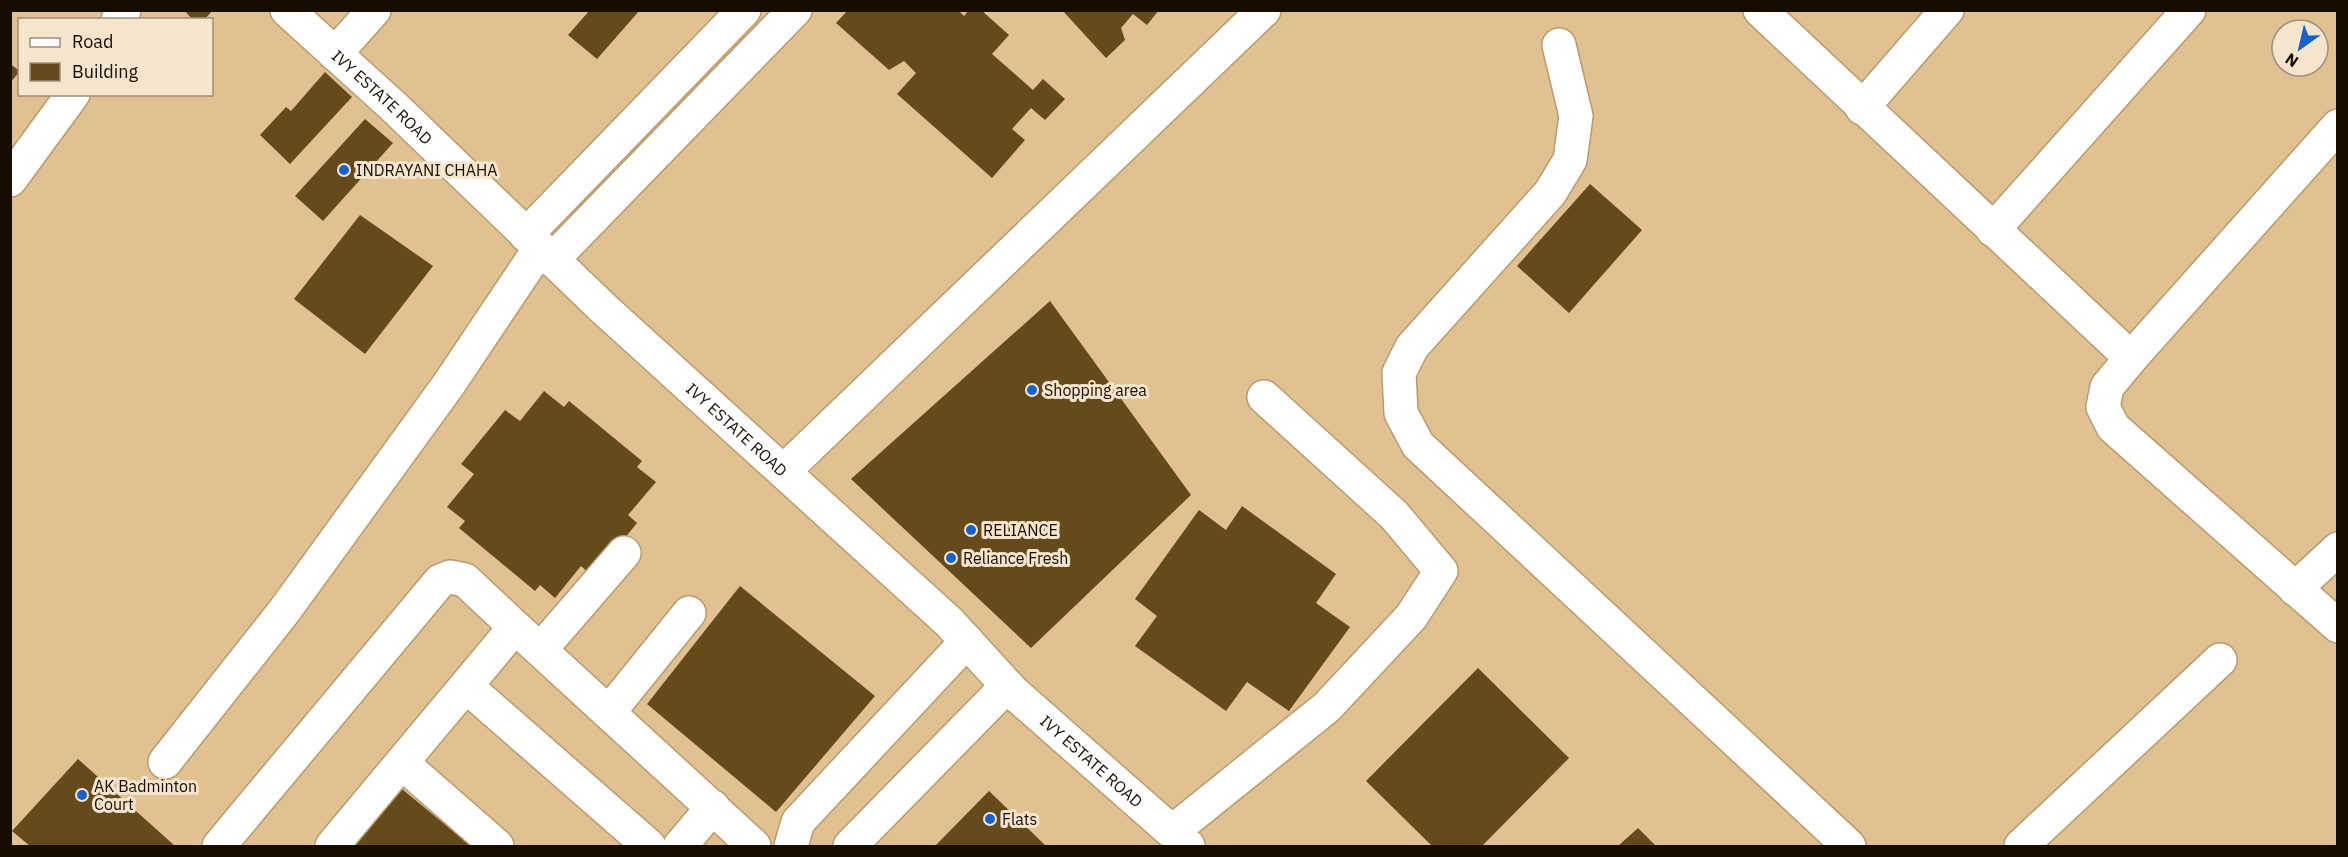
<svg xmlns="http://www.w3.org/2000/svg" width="2348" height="857" viewBox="0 0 2348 857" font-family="'IBM Plex Sans',sans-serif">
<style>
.building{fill:#654a1b}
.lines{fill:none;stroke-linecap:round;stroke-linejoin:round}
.minor-casing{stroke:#b99b6b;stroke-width:36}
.minor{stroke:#fff;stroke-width:33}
.poi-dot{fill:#1562cc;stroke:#f5e5cd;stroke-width:2}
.labels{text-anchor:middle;stroke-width:6;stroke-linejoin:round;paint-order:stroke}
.street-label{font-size:16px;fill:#170c00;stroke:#f5e5cd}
.poi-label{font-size:16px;fill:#170c00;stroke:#f5e5cd;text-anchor:start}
</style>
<rect width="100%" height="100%" fill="#e1c191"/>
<path class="building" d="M184 10H213L204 20H193Z
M590 10H640L597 59 568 35Z
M848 10H958L964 16 969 10H981L1009 35 992 54 1033 90 1043 79 1065 99 1045 120 1031 108 1012 129 1025 140 992 178 897 94 916 73 904 61 889 70 836 23Z
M1062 10H1159L1147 25 1133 14 1121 28 1125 40 1106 58Z
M10 64 20 71 10 83Z
M325 72 352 97 290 164 260 135 286 107 291 111Z
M365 119 393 143 323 221 295 196Z
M1590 184 1642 230 1569 313 1517 266Z
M360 215 433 266 365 354 294 299Z
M1050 301 1191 495 1031 648 851 479Z
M544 391 564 407 569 401 642 461 637 467 656 482 628 515 637 523 593 577 581 566 555 598 540 585 535 591 459 528 465 521 447 507 474 474 461 464 505 410 520 421Z
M1242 506 1336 574 1316 603 1350 627 1289 711 1247 682 1226 711 1135 646 1157 616 1135 599 1199 510 1226 530Z
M740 586 875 696 776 812 647 704Z
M1478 668 1569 758 1482 846H1432L1366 781Z
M78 759 175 846H30L12 831Z
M402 789 471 846H348Z
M989 791 1046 846H935Z
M1638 828 1656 846H1618Z"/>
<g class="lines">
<defs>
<g id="minor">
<path id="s1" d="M287 10 393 106 603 308 949 622 1013 692 1188 846"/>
<path d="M1760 10 2131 358"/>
<path d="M118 20 124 10"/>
<path d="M1559 45 1576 116 1570 160 1550 193 1412 347 1399 373 1401 413 1418 445 1849 846"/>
<path d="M335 54 374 10"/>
<path d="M1862 108 1947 10"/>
<path d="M2338 126 2131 358 2107 387 2103 407 2113 427 2338 626"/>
<path d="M10 180 73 94"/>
<path d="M1993 230 2189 10"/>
<path d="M526 235 744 10"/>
<path d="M552 260 795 10"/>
<path d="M784 471 1264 10"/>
<path d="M2295 589 2338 549"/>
<path d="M541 649 624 553"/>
<path d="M466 686 649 846"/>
<path d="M609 712 689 613"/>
<path d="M165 762 285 610 449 384 540 248"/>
<path d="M402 763 497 846"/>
<path d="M1173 831 1327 707 1411 617 1441 571 1394 515 1264 397"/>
<path d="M219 846 440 581 450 577 465 580 515 627"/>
<path d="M332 846 515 627 754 846"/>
<path d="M680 846 713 807"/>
<path d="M791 846 798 822 967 641"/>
<path d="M850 846 1007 686"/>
<path d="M2021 846 2220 660"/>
</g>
</defs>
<use href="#minor" class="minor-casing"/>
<use href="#minor" class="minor"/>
</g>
<g class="poi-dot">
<circle cx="344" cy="170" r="6"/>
<circle cx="1032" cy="390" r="6"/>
<circle cx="971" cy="530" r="6"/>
<circle cx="951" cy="558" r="6"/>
<circle cx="82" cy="795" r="6"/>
<circle cx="990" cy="819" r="6"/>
</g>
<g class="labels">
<g class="street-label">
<text dy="6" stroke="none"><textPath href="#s1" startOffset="129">IVY ESTATE ROAD</textPath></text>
<text dy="6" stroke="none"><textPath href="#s1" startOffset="615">IVY ESTATE ROAD</textPath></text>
<text dy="6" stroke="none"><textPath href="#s1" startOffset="1101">IVY ESTATE ROAD</textPath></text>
</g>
<g class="poi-label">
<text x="356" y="176">INDRAYANI CHAHA</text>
<text x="1044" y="396">Shopping area</text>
<text x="983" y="536">RELIANCE</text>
<text x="963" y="564">Reliance Fresh</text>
<text x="94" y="792">AK Badminton<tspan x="94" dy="18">Court</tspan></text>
<text x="1002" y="825">Flats</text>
</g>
</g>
<rect width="2348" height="857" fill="none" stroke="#170c00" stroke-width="24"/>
<rect x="18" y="18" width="195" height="78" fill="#f5e5cd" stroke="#9c8e7b" stroke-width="1.5"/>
<rect x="30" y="38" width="30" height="9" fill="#ffffff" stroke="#9c8e7b" stroke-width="1.5"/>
<text x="72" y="48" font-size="18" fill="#170c00">Road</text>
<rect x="30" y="63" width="30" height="18" fill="#654a1b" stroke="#9c8e7b" stroke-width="1.5"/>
<text x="72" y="78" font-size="18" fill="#170c00">Building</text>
<g transform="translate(2300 48) rotate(214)"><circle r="28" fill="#f5e5cd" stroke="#9c8e7b" stroke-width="1.5"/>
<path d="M0-4.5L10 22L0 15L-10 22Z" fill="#1562cc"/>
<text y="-9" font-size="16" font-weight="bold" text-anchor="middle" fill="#170c00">N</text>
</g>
</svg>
